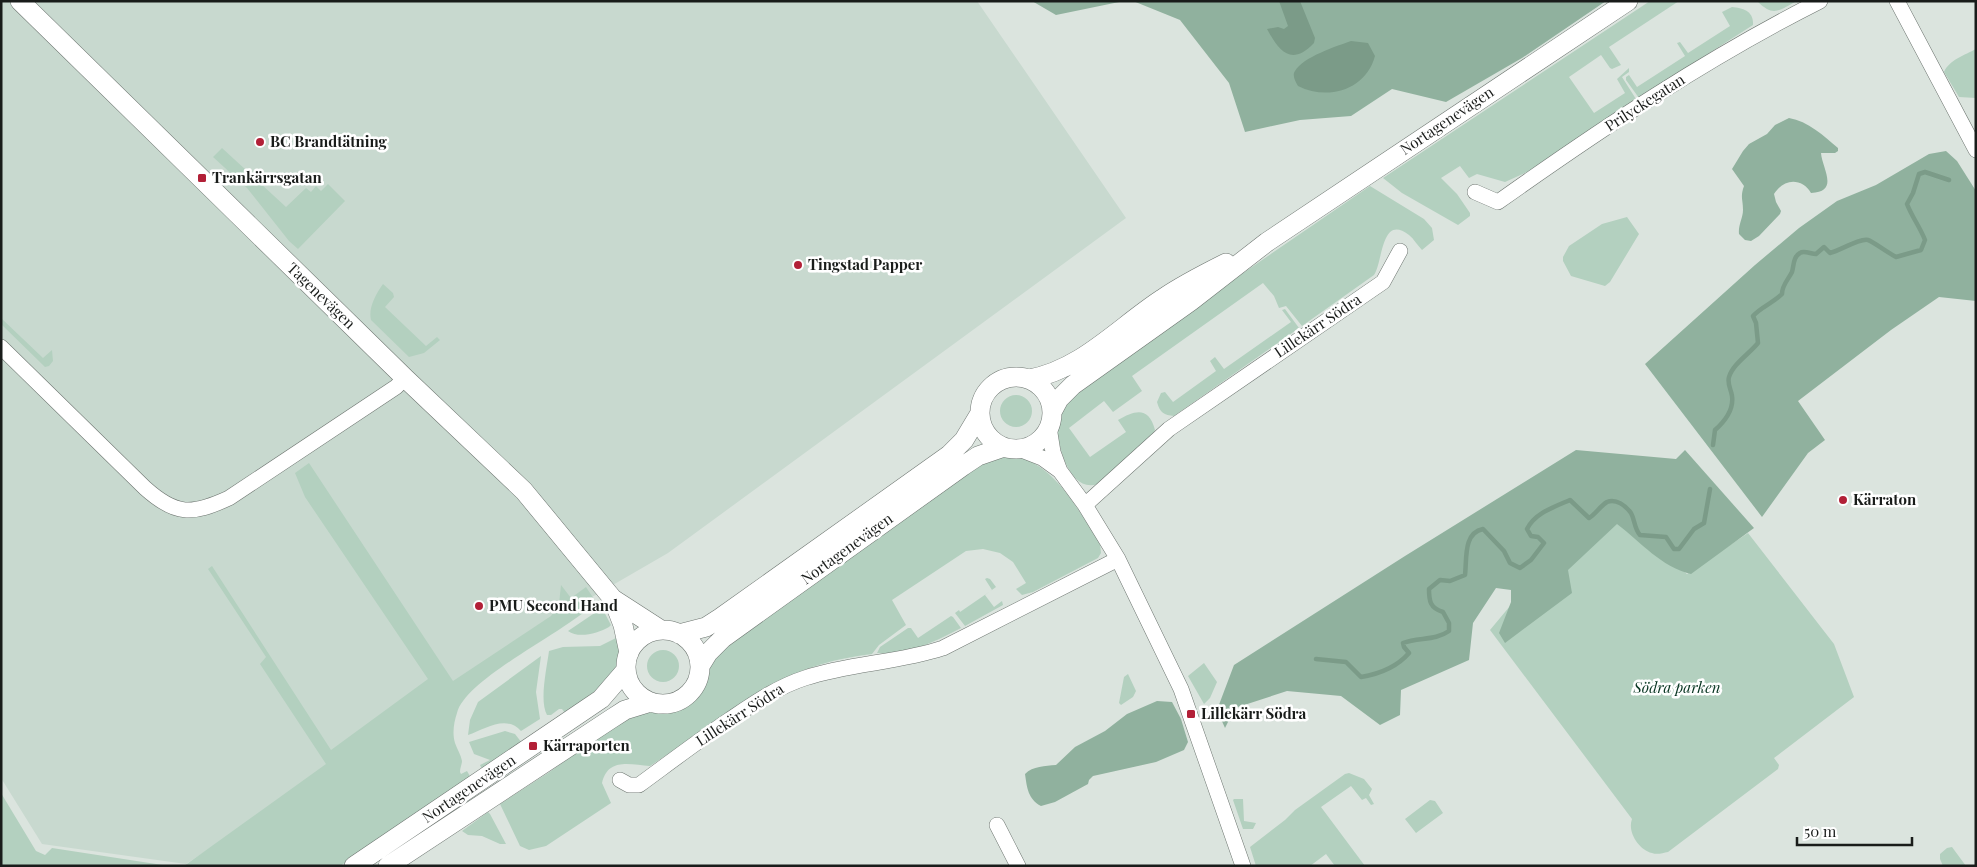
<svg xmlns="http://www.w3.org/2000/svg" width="1977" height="867" viewBox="0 0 1977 867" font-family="'Playfair Display',serif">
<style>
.built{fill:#c8d9cf}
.green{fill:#b3d0bf}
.forest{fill:#90b19e}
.water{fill:#7b9b88}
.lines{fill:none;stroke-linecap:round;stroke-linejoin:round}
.stream{stroke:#7b9b88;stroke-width:4.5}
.minor-casing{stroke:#6d7570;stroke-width:16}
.tertiary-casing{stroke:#6d7570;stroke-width:20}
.minor{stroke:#fff;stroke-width:15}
.tertiary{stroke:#fff;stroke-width:19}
.poi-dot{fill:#b22037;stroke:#fff;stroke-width:2}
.labels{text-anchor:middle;stroke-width:5;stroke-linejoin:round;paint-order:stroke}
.street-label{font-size:15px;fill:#191c1a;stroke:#fff}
.poi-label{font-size:15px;font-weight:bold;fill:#191c1a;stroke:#fff;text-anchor:start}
.park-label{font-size:15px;font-style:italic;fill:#04321e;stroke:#fff}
</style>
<rect width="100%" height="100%" fill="#dbe4de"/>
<path class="built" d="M1 1H977L1126 218 668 553 580 604 186 864 42 844 1 778Z"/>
<path class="green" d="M1650 1H1679L1609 47 1621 65 1612 69 1610 68 1601 55 1569 77 1594 113 1625 93 1617 79 1629 68V72L1622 77 1636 99 1529 171 1505 182 1477 174 1469 178 1460 166 1441 178 1457 194 1470 213V216L1458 225 1402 193 1383 178Z
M1757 1H1797C1779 10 1774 18 1757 1Z
M1732 7C1743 8 1754 11 1753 25L1639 98 1626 80V77L1629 75 1637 87 1685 56 1677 43 1680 42 1688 53 1730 26 1722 12Z
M1976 49V98L1959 97 1944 72C1949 60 1965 55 1976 49Z
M222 148 286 207 306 188 311 192 316 186 321 191 328 184 345 201 298 249 289 241 247 188 213 157Z
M1370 186 1424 219 1432 228 1434 240 1422 250C1417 245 1414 239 1409 235 1381 213 1383 262 1374 275L1302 326 1286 306 1279 308 1274 296 1263 283 1132 376 1142 391 1113 412 1104 401 1069 428 1090 457 1126 432 1118 420C1135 410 1149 406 1155 430L1152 435 1098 484C1070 494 1057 445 1057 425 1058 417 1061 410 1064 403L1233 280Z
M1627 217 1639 234 1610 282 1605 286 1571 276 1563 261V257L1569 246 1602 224Z
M383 284 393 293 394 297 385 307 426 346 437 337 440 340 424 353 409 357 371 320C368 308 376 294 383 284Z
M1285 309 1299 328 1174 416C1164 415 1160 413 1157 402L1161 393 1165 392 1173 402 1216 371 1210 361 1215 357 1224 369 1291 322 1282 310Z
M1 318 43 358 52 350 53 361 49 366 45 367 1 324Z
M1000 411a16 16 0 1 1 32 0a16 16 0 1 1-32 0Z
M1000 454C1051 455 1075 506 1100 543L1101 553 1098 558 1033 592 1022 595 1016 589 1026 583 1013 562 1000 553 983 549 966 551 892 600 906 625 879 645 872 654C833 659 805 667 771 686L650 766C631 765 608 757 602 783L611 803 546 846 529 850 520 846 500 804 548 773 625 718 655 710 674 709 688 703 700 691 708 669 713 661 729 645 971 467Z
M309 463 453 681 551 616 559 604 561 585 571 598 586 587 596 602C566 632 466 678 457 713 454 722 452 733 455 743 457 749 461 755 462 761 462 764 460 768 460 772L461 774 467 771 471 778 340 866H184L326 764 260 664 266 657 208 569 212 566 331 750 428 679 305 497 295 473Z
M1614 516 1687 574 1748 533 1834 644 1854 697 1774 758 1779 765 1778 769 1668 852C1663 853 1657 855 1652 853 1639 850 1627 832 1632 819L1490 630 1520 594Z
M987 578 990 579 996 587 985 595 994 607 1002 601 1003 605 965 626 955 613 959 610 960 612 992 590 985 579Z
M602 608 611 625 609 627C598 633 579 639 568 631Z
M951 616 953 617 961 628C936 641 907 656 877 653L880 647 908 628H911L918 638Z
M620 636 619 661 609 681 565 713 562 709H559L551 715H547C539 701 547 667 549 651L563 647 600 646Z
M647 666a16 16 0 1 1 32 0a16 16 0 1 1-32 0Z
M541 656 536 692 540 719 521 731C506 714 485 729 468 735L470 720 478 702Z
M1204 663 1217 682 1210 698 1204 704 1188 676Z
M1128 674 1136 691 1133 697 1121 705 1119 703 1124 677Z
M505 731 515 734 522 743 482 769 480 765 490 760 474 754 469 742Z
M1349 773 1364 779 1372 789 1369 795 1374 804 1371 805 1366 798 1362 800 1351 786 1321 807 1365 866H1335L1326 854 1310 866H1256L1250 847 1285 820 1295 810 1345 774Z
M1 793 36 851 45 855 52 848 169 866H1Z
M1234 799H1243L1244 821 1256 823 1253 829H1243L1233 800Z
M1430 800 1435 801 1443 813 1416 833 1405 819Z
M488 812 490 814 506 844H500L482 836 468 835 462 831Z
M1952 847 1966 866H1943L1940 859V854L1947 848Z"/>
<path class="forest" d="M1032 1H1124L1056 15Z
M1133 1H1606L1522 58 1446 102 1392 89 1351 116 1300 120 1245 132 1229 83 1180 20Z
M1789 118C1808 121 1824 136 1838 148V151L1835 153H1821C1822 168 1840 192 1811 193 1802 178 1784 178 1774 194L1776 202 1781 211 1780 214 1759 236 1751 241 1745 240 1739 234C1738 225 1743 218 1743 210 1743 199 1740 197 1744 186L1732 169 1743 151 1749 144 1767 134 1775 125Z
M1946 151 1957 161 1976 191V301L1939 297 1891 330 1798 401 1825 440 1808 453 1762 517 1645 364 1755 265 1799 228 1837 201 1876 185 1929 154Z
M1576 450 1676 459 1685 450 1754 528 1691 574C1661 567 1641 542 1617 524L1568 570 1572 593 1505 643 1499 633 1511 602V590L1496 588 1473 623 1469 660 1401 690 1400 715 1380 725 1341 696 1287 691 1235 708 1225 728 1217 710 1234 665 1405 556Z
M1157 701 1172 702 1181 719 1188 742 1184 750 1156 762 1093 776 1089 780 1088 784 1055 802 1041 806C1028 799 1027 788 1025 774 1033 766 1045 766 1056 765L1075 747 1105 731 1127 714Z"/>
<path class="water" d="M1279 1H1300L1315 38 1314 43C1291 67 1279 51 1267 29L1278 27 1284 29 1288 26Z
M1351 41 1368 43 1375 56C1366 90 1328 101 1298 86 1295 81 1292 75 1295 71 1303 57 1337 46 1351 41Z"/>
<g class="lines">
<path class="stream" d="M1713 445 1715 430C1724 422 1734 410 1732 396 1731 389 1727 384 1729 377 1733 364 1749 354 1758 343L1756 323 1753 316C1761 307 1773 303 1782 294 1782 285 1788 280 1792 272 1794 265 1793 257 1800 253 1804 250 1811 254 1816 254L1824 247 1830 253C1839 251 1860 238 1868 240 1872 241 1890 254 1896 257L1921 250 1925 240C1920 227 1912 217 1907 204L1913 193 1919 174 1925 172 1949 180
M1316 659 1346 662 1361 677C1379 674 1397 667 1409 653L1404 647 1403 643C1419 637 1435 641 1449 631V623L1443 612C1430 608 1429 601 1429 589L1440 580 1450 581 1465 575C1467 559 1463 533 1483 529L1504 551 1510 563 1520 568 1531 560 1544 543 1538 537 1531 536 1527 529C1535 513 1554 507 1570 500L1589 518C1596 514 1600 506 1607 502 1616 498 1626 506 1631 513 1635 520 1634 528 1640 535L1666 537 1674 549H1679L1694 529 1704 523 1710 489"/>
<defs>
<path id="minor" d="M1897 1 1976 150
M1475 192 1498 202C1601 129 1707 58 1820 1
M1 347 145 488C176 516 192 515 229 498L396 387 405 378
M1049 427 1053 452 1060 471 1085 505 1118 559 1181 689 1243 866
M1019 449 1042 458 1060 471
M1085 505 1169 429 1383 282 1400 251
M620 780 629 785H639C669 763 698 741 729 720 753 704 777 687 805 678 850 663 898 663 943 648L1118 559
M997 825 1018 866"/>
<path id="tertiary" d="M20 1 405 378 524 491 613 599 661 630
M980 413a36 36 0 1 1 72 0a36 36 0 1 1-72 0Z
M1029 379C1081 370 1119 327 1162 299 1182 285 1204 274 1226 263
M1052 412 1059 399 1073 385 1191 301 1267 242 1628 1
M613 599 623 625 629 653
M626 667a37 37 0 1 1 74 0a37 37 0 1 1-74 0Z
M679 634 706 627 720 618 949 455 964 440 979 415
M700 666 708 653 723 638 963 466 978 456 1004 447
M354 866 601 699 626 670
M388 866 611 719 625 710 651 702"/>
</defs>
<use href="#minor" class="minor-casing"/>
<use href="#tertiary" class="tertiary-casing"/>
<use href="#minor" class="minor"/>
<use href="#tertiary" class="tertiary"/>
</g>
<g class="poi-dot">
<circle cx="260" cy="142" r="5"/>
<rect x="197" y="173" width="10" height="10" rx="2.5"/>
<circle cx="798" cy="265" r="5"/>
<circle cx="1843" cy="500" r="5"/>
<circle cx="479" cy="606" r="5"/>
<rect x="1186" y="709" width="10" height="10" rx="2.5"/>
<rect x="528" y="741" width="10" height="10" rx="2.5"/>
</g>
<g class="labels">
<g class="street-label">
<text transform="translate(1645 103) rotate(-33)" y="5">Prilyckegatan</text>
<text transform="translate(1447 121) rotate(-34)" y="5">Nortagenevägen</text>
<text transform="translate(321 296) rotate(44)" y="5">Tagenevägen</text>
<text transform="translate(1318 326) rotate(-34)" y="5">Lillekärr Södra</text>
<text transform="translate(847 549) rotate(-36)" y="5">Nortagenevägen</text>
<text transform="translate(740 715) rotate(-33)" y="5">Lillekärr Södra</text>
<text transform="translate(469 789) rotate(-34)" y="5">Nortagenevägen</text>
</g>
<g class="poi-label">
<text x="270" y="147">BC Brandtätning</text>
<text x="212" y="183">Trankärrsgatan</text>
<text x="808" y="270">Tingstad Papper</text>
<text x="1853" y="505">Kärraton</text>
<text x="489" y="611">PMU Second Hand</text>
<text x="1201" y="719">Lillekärr Södra</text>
<text x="543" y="751">Kärraporten</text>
</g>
<g class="park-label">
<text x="1677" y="693">Södra parken</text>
</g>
</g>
<rect width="1977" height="867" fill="none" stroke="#191c1a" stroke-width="5"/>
<path d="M1797 837v8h115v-8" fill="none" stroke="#191c1a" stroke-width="2.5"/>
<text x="1804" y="837" font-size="15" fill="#191c1a" stroke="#ffffff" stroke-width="4" paint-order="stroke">50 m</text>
</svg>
